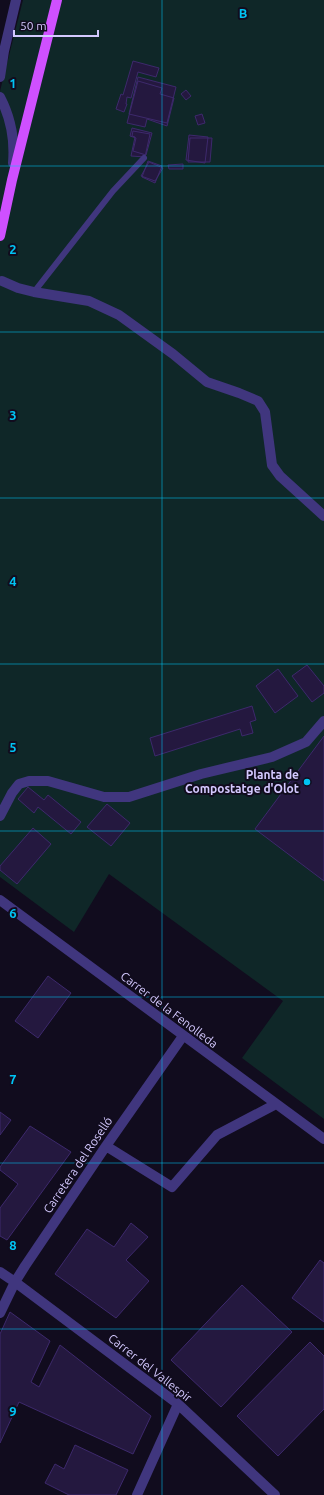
<svg xmlns="http://www.w3.org/2000/svg" width="324" height="1495" viewBox="0 0 324 1495" font-family="Ubuntu,sans-serif">
<style>
.green{fill:#0f2728}
.building{fill:#24183f;stroke:#3d296c}
.lines{fill:none;stroke-linecap:round;stroke-linejoin:round}
.service{stroke:#40367e;stroke-width:6}
.minor{stroke:#40367e;stroke-width:10}
.primary{stroke:#cf50ff;stroke-width:10}
.grid{fill:none;stroke:#00c4f4;stroke-width:1;stroke-opacity:0.55}
.poi-dot{fill:#00c4f4;stroke:#110c1e;stroke-width:1.5}
.labels{text-anchor:middle;stroke-width:4;stroke-linejoin:round;paint-order:stroke}
.poi-label{font-size:12px;font-weight:bold;fill:#d4c9ff;stroke:#110c1e;text-anchor:end}
.street-label{font-size:12px;fill:#d4c9ff;stroke:#110c1e}
.grid-label{font-size:13px;text-anchor:middle;font-weight:bold;fill:#00c4f4;stroke:#110c1e;stroke-width:4;stroke-linejoin:round;paint-order:stroke}
</style>
<rect width="100%" height="100%" fill="#110c1e"/>
<path class="green" d="M23 0H324V1119L242 1058 283 1001 109 874 74 932 0 877V91Z"/>
<path class="building" d="M133 61 159 68 156 77 138 72 131 98 127 97 126 104H127L124 112 116 109 121 94 123 95Z
M138 77 176 87 167 123 129 114Z
M138 81 162 88 160 94 174 98 167 126 147 119 145 127 127 123Z
M186 90 191 96 186 100 181 94Z
M202 114 205 123 198 125 195 116Z
M132 128 152 133 146 155 133 151 136 138 130 136Z
M133 131 150 134 145 157 131 156 135 137 132 136Z
M189 135 208 137 205 163 186 160Z
M190 138H212L210 162H188Z
M148 161 162 166 155 183 142 177Z
M149 162 163 168 155 181 141 176Z
M183 164V169H169L168 165Z
M307 665 324 686V693L312 702 292 676Z
M278 669 298 696 275 713 256 686Z
M252 706 256 720 250 722 253 733 242 736 240 729 155 756 150 738Z
M324 736V881L255 829Z
M28 787 44 800 48 795 81 822 71 834 38 807 34 813 18 799Z
M107 804 130 823 111 846 87 827Z
M33 828 51 844 17 884 0 870V866Z
M48 976 71 993 38 1038 15 1021Z
M0 1112 11 1120 0 1135Z
M30 1126 71 1152 7 1240 0 1236V1208L18 1184 0 1170V1167Z
M131 1223 148 1237 126 1260 149 1281 116 1318 55 1274 87 1229 114 1247Z
M320 1260 324 1263V1322L292 1298Z
M242 1285 292 1332 221 1407 171 1360Z
M10 1312 50 1341 31 1382 39 1387 60 1345 151 1416 133 1454 19 1402 0 1443V1334Z
M310 1342 324 1356V1409L278 1456 237 1416Z
M75 1445 128 1470 116 1495H69L45 1483 55 1464 64 1469Z"/>
<g class="lines">
<path class="service" d="M34 292 113 191 144 158"/>
<path class="minor" d="M0 77 4 51 16 0
M0 97C11 118 15 139 13 163
M2 281 18 288 34 292 89 301 119 315 173 354 207 382 239 393 258 401 265 412 272 465 280 476 324 516
M0 816 12 793 19 784 29 781H48L104 797H129L201 774 272 757 306 742 324 721
M0 900 324 1139
M106 1146 172 1187 217 1135 276 1104
M0 1272 15 1282 178 1404 275 1495
M0 1313 15 1282 25 1266 106 1146 183 1036
M137 1495 178 1404"/>
<path class="primary" d="M0 236 12 180 57 0"/>
</g>
<path class="grid" d="M162 0V1495M0 166H324M0 332H324M0 498H324M0 664H324M0 831H324M0 997H324M0 1163H324M0 1329H324"/>
<circle class="poi-dot" cx="307" cy="782" r="4"/>
<g class="labels">
<g class="poi-label">
<text x="299" y="779">Planta de<tspan x="299" dy="14">Compostatge d'Olot</tspan></text>
</g>
<g class="street-label">
<text transform="translate(169 1010) rotate(37)" y="4">Carrer de la Fenolleda</text>
<text transform="translate(78 1165) rotate(-56)" y="4">Carretera del Roselló</text>
<text transform="translate(150 1368) rotate(38)" y="4">Carrer del Vallespir</text>
</g>
</g>
<g class="grid-label">
<text x="243" y="18">B</text>
<text x="13" y="88">1</text>
<text x="13" y="254">2</text>
<text x="13" y="420">3</text>
<text x="13" y="586">4</text>
<text x="13" y="752">5</text>
<text x="13" y="918">6</text>
<text x="13" y="1084">7</text>
<text x="13" y="1250">8</text>
<text x="13" y="1416">9</text>
</g>
<path d="M14 30v6h84v-6" fill="none" stroke="#d4c9ff" stroke-width="2"/>
<text x="20" y="30" font-size="12" fill="#d4c9ff" stroke="#110c1e" stroke-width="3" paint-order="stroke">50 m</text>
</svg>
